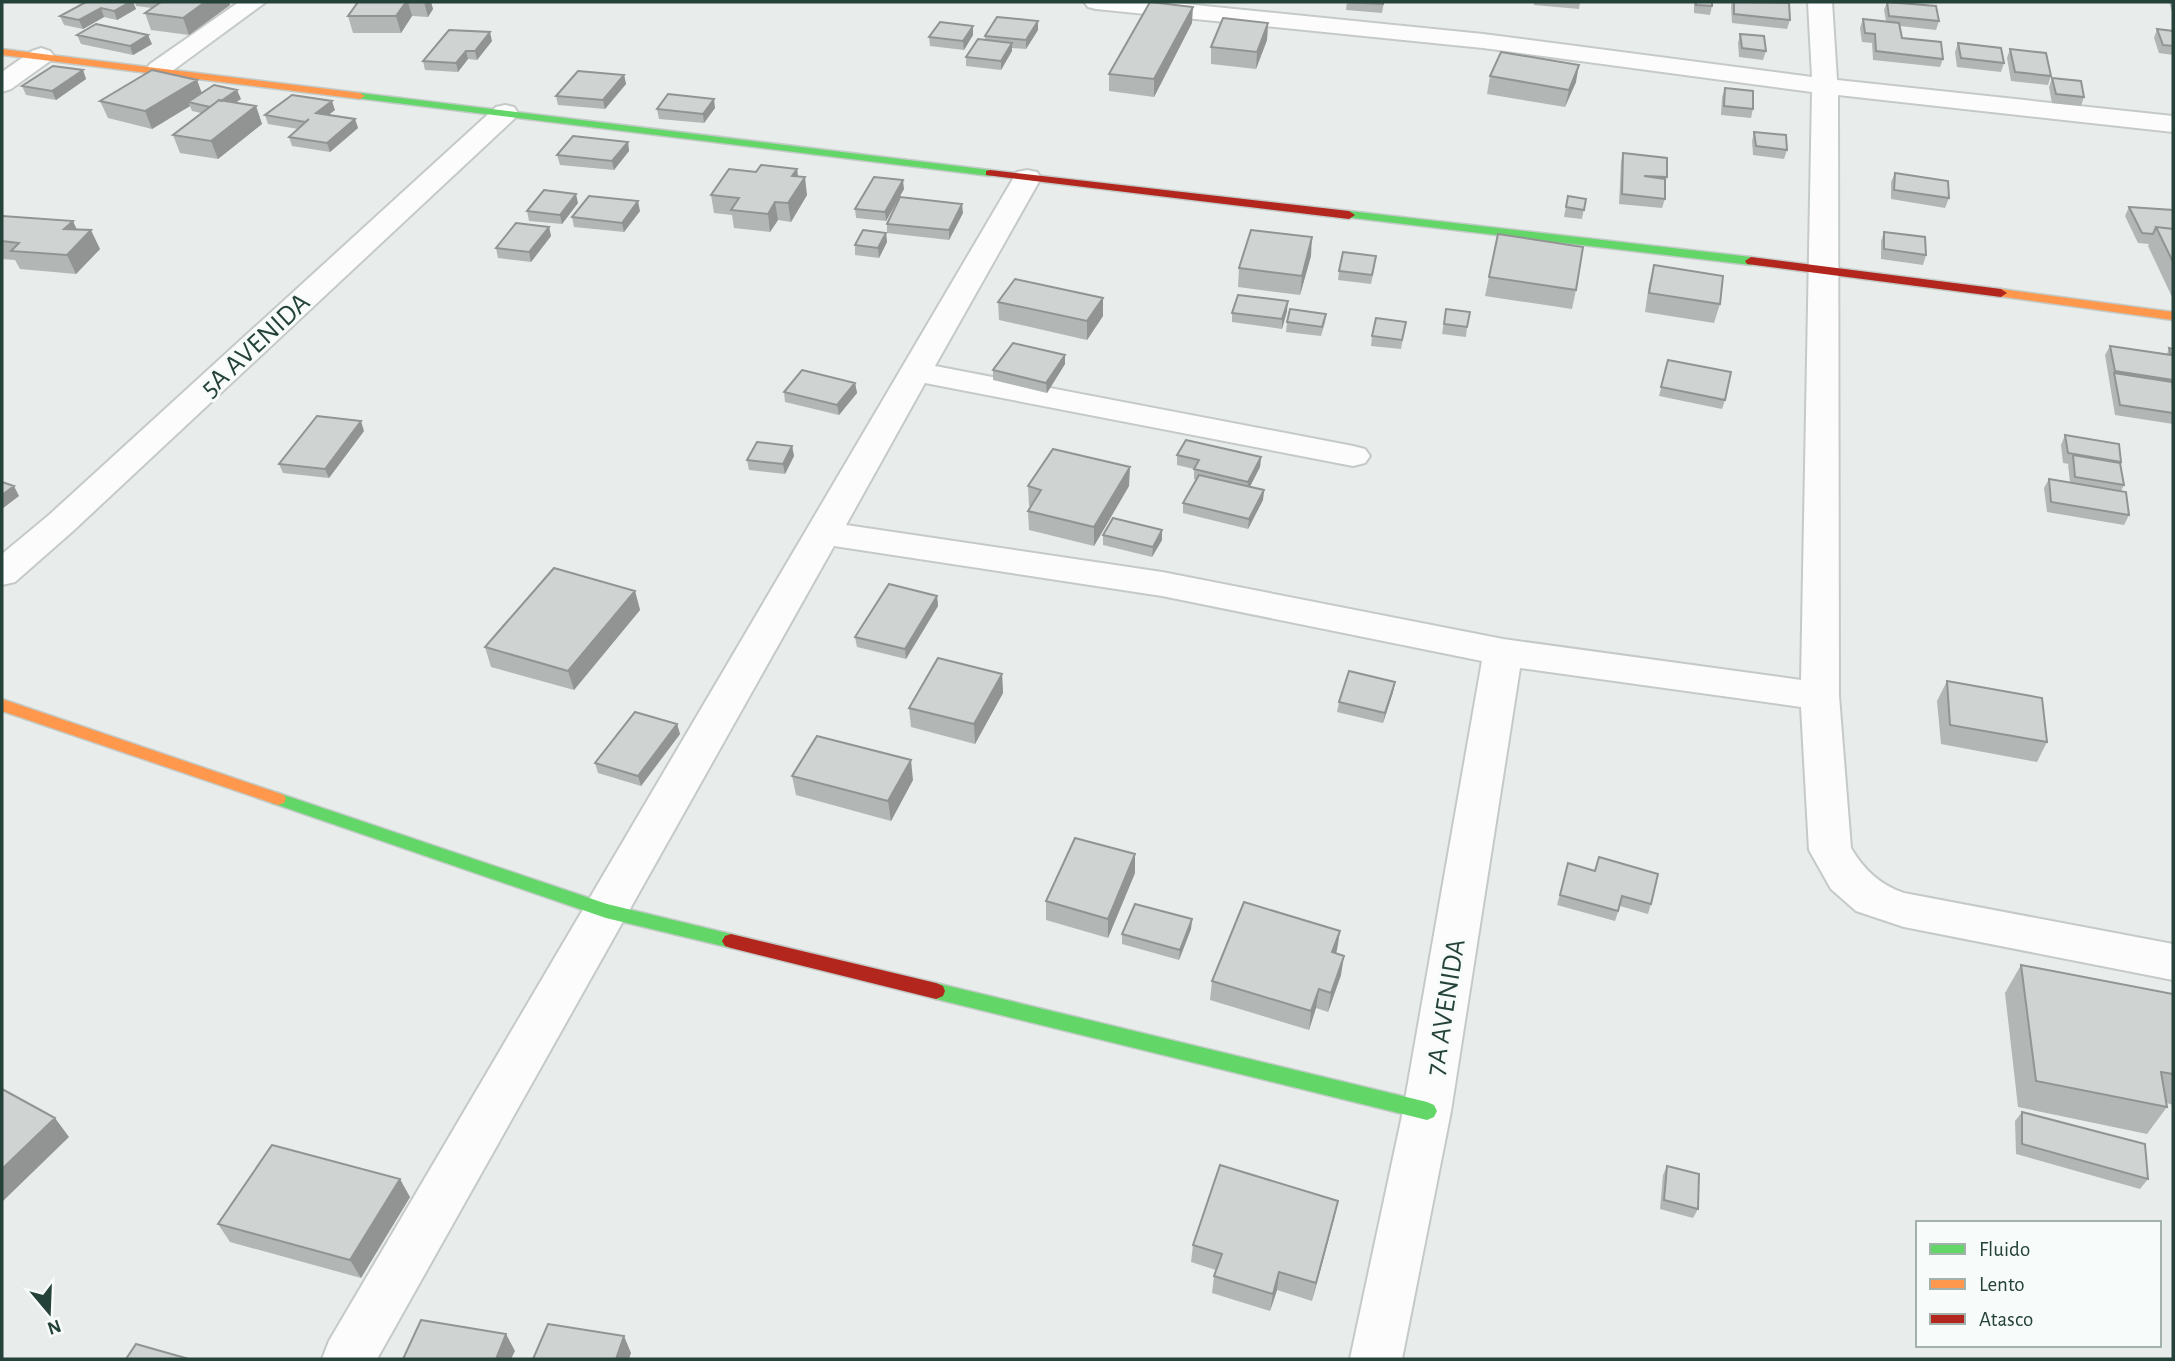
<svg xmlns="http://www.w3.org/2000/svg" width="2175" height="1361" viewBox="0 0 2175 1361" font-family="'Alegreya Sans',sans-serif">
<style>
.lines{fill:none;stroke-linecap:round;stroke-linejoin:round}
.street-casing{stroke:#c5cac8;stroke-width:4}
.fast-casing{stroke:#c3cbc8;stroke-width:3}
.slow-casing{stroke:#c3cbc8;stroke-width:3}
.jam-casing{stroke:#c3cbc8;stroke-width:3}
.street{fill:#fcfcfc;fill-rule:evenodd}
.fast{fill:#63d668;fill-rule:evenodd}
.slow{fill:#ff974d;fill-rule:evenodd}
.jam{fill:#b3261e;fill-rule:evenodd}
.wall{fill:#b2b6b5}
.shaded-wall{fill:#919493}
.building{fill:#cfd4d2;stroke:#919493;stroke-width:2}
.labels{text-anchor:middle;stroke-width:6;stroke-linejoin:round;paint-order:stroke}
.street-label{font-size:28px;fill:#24423a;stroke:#f7fbf9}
</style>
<rect width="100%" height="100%" fill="#e8edeb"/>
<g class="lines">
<defs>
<path id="street" d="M239 2H266L168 74 159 77 150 74 146 69 150 64Z
M1084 2H1165L1483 34 1812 77 1808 2H1832L1837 80 2173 116V132L1838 95 1839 696 1851 848C1864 870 1880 885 1904 893L2173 944V980L1904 927 1856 911 1831 889 1809 850 1801 707 1520 668 1451 1111 1402 1359H1350L1403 1111 1482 661 1162 596 834 546 377 1359H322L329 1341 1017 172 1027 170 1037 172 1041 178 935 366 1353 446 1365 449 1370 456 1365 463 1353 466 925 383 846 525 1162 572 1503 639 1801 680 1812 92 1483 48 1096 9 1088 7Z
M41 48 50 51 54 56 50 61 11 89 2 92V72L32 51Z
M505 105 514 107 518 113 514 119 73 531 15 582 2 585V554L49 515 496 107Z"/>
<path id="fast" d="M360 93 990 170 996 173 990 176 356 98 355 96Z
M1349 211 1751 257 1757 261 1751 265 1345 217 1343 215Z
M278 793 607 904 731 934 737 936 740 941 737 946 731 948 606 918 272 803 270 799 272 795Z
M936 983 1427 1102 1434 1105 1437 1111 1434 1117 1427 1120 936 999 929 996 927 991 929 986Z"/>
<path id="slow" d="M2 49 360 93 365 96 360 99 2 55Z
M2001 289 2173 312V320L1997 296 1995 293Z
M2 699 284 795 286 799 284 803 278 805 2 711Z"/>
<path id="jam" d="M990 170 1349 211 1355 215 1349 219 986 175V171Z
M1751 257 2001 289 2007 293 2001 297 1747 264 1745 261Z
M731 934 936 983 943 986 945 991 943 996 936 999 731 948 725 946 722 941 725 936Z"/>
</defs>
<use href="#street" class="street-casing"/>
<use href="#fast" class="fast-casing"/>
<use href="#slow" class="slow-casing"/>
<use href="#jam" class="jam-casing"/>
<use href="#street" class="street"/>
<use href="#fast" class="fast"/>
<use href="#slow" class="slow"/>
<use href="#jam" class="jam"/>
</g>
<path class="wall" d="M86 2H133L136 9 117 20 104 17 83 29 64 25 60 16Z
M135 2H229L230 5 189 35 151 30 145 13 152 8 136 6Z
M358 2H431L433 9 428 17 412 16 401 33H353L348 16Z
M1347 2H1384L1382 13 1346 10Z
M1534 2H1580L1579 9 1534 5Z
M1694 2H1712V6L1710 15 1694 13Z
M1732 2H1781L1790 20 1787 29 1732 23 1731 6Z
M1887 2 1939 21 1936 30 1900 26 1902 38 1943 59 1940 67 1873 60 1872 43 1862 42 1860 28 1863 19 1886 21 1884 10Z
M2169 2H2173V15Z
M1038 21V30L1026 49 1012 48V51L1001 70 966 66V57L985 39V36Z
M1192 23 1154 97 1109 91V74Z
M1268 23 1267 40 1256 69 1211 64V47Z
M2157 29 2173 31V55L2159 53 2154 38Z
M1740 34 1766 51 1763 60 1739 57 1738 43Z
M77 35 152 44 133 55 81 44Z
M973 35 964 50 930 46 929 37Z
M492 41 477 60 468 59 458 72 425 70 423 61Z
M1958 43 2004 63 2001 72 1957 67 1955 52Z
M2010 49 2051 76 2048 85 2011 81 2007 58Z
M83 70 86 79 56 100 26 95 22 86Z
M624 75 626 84 605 109 558 105 556 96Z
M1490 76 1576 82 1565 107 1487 94Z
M2052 78 2084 97 2081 106 2052 103 2049 87Z
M197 80 202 93 241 99 235 103 256 106 262 124 218 159 180 153 173 135 201 113 192 111 190 106 152 129 108 118 100 101Z
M1725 88 1753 109 1751 118 1721 115 1722 97Z
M715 108 704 123 659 119 657 109Z
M335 110 328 115 355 119 358 128 330 152 292 146 289 137 298 129 268 124 265 115Z
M1754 132 1787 150 1784 159 1753 155 1752 141Z
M628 142 629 151 614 170 560 165 557 155Z
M1623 153 1667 177 1665 184V199L1662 208 1619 204 1621 162Z
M797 169 798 176 807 195 791 222 778 220 770 232 734 228 732 215 714 213 711 195 756 172Z
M1895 173 1949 198 1945 208 1891 199V182Z
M904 189 886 221 856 218 855 209Z
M1568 196 1586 199 1582 219 1564 217Z
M578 203 562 224 529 221 527 211Z
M2129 207 2173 211V299L2148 246 2149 244 2138 243 2125 216Z
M640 211 624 232 574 227 572 217Z
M963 213 949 240 887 233V224Z
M2 216 77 229 100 249 76 274 20 269 15 260 2 259Z
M549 227 551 236 531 262 498 258 496 248Z
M1884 232 1926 255 1923 265 1881 259V241Z
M886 233 887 242 879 258 855 255V245Z
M1311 256 1300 295 1238 287 1239 268Z
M1375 265 1371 284 1338 280 1339 271Z
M1654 265 1720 304 1714 323 1645 312 1649 284Z
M1489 277 1576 290 1572 309 1485 296Z
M1103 298V316L1087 340 999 320 998 302Z
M1446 309 1467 327 1466 337 1442 334Z
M1287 311 1282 329 1232 322V313Z
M1326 314 1325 323 1321 336 1286 332 1287 322Z
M1406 322 1401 349 1371 346 1372 336Z
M2110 346 2167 354 2169 348 2173 349V424L2115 415 2105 355Z
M1065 355V364L1047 393 993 380V370Z
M1668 360 1725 400 1722 409 1659 396Z
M855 383 857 393 839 415 785 402 784 392Z
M364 431 329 478 283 473 279 464Z
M2065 435 2121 462 2120 464 2124 485 2121 491 2129 515 2124 525 2047 512 2044 488 2049 479 2070 482 2068 465 2069 464 2063 463 2061 445Z
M792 446 794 456 785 474 749 470 747 460Z
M1177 455 1261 457 1260 467 1250 487 1264 490 1263 500 1248 529 1183 513V503L1196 480 1194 479V469L1177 465Z
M1028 486H1129L1094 546 1029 530 1028 511 1031 506H1029Z
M1162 530V540L1152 557 1103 545V535Z
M635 591 640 610 574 690 491 667 485 647Z
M937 596 938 606 906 659 857 647 855 637Z
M1002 674 1003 693 975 744 911 727 909 708Z
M1947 681 2047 742 2037 762 1941 744 1937 701Z
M1395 682 1393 692 1383 723 1337 712 1339 702Z
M677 724 680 734 641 786 598 773 595 763Z
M792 776 913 780 891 821 796 795Z
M1135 854V873L1108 938 1046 920V901Z
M1599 857 1651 904 1648 914 1620 906 1615 921 1557 905 1568 863 1595 871Z
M1192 919 1191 929 1179 960 1122 944V934Z
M1340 931 1336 953 1341 975 1328 1012 1316 1008 1309 1030 1210 1000 1212 981Z
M2021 965 2173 994V1105L2167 1103V1107L2147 1134 2018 1107 2005 993Z
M2022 1112 2148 1179 2140 1189 2016 1154 2015 1121Z
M1667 1166 1698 1209 1693 1218 1660 1209 1663 1175Z
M410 1197 361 1278 230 1242 218 1224Z
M1338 1201 1334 1219 1312 1301 1277 1290 1270 1311 1212 1293 1214 1276 1216 1270 1191 1262 1193 1245Z"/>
<path class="shaded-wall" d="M130 2H133L136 9 117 20 114 11Z
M205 2H229L230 5 189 35 183 18Z
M406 2H408L412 16 401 33 396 16Z
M424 2H431L433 9 428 17Z
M1193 7 1192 23 1154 97V79Z
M101 8 104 17 83 29 79 20Z
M1038 21V30L1026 49V40Z
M1268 23 1267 40 1256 69 1257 52Z
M973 26V35L964 50 963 41Z
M490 32 492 41 477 60 475 51Z
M148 35 152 44 133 55 130 46Z
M1012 43V51L1001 70V61Z
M466 51 468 59 458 72 456 63Z
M1579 65 1576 82 1565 107 1569 90Z
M83 70 86 79 56 100 52 91Z
M624 75 626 84 605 109 603 100Z
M197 80 203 97 188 102 190 106 152 129 145 111Z
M237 90 241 99 215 116 211 107Z
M714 99 715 108 704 123 703 114Z
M332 101 335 110 319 122 316 113Z
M256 106 262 124 218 159 211 141Z
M355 119 358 128 330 152 327 143Z
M628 142 629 151 614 170 612 161Z
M797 169 799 187 805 177 807 195 791 222 788 203 792 176Z
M903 180 904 189 886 221 885 212Z
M576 194 578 203 562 224 560 215Z
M638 201 640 211 624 232 622 223Z
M775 202 778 220 770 232 768 214Z
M962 204 963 213 949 240V230Z
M73 221 81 239 64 229Z
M549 227 551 236 531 262 529 252Z
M91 230 100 249 76 274 67 255Z
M886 233 887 242 879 258 878 248Z
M1312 237 1311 256 1300 295 1302 276Z
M1103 298V316L1087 340V321Z
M1288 301 1287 311 1282 329V319Z
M1065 355V364L1047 393 1046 383Z
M855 383 857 393 839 415 837 405Z
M361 421 364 431 329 478 325 469Z
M792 446 794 456 785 474 783 464Z
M1261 457 1260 467 1247 492 1248 482Z
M1130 467 1129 486 1094 546V527Z
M14 486 19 496 2 509V495Z
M1264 490 1263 500 1248 529 1249 519Z
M1162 530V540L1152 557 1153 547Z
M635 591 640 610 574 690 568 671Z
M937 596 938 606 906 659 905 649Z
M1002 674 1003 693 975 744 974 724Z
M1395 682 1393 692 1383 723 1385 713Z
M677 724 680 734 641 786 638 776Z
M911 760 913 780 891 821 888 801Z
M1135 854V873L1108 938V919Z
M1192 919 1191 929 1179 960 1180 950Z
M1340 931 1337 950 1329 971 1332 952Z
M1344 956 1341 975 1328 1012 1331 993Z
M1319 989 1316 1008 1309 1030 1311 1011Z
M55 1118 69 1137 2 1202V1169Z
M400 1179 410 1197 361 1278 350 1260Z
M1338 1201 1334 1219 1312 1301 1316 1283Z
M1279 1272 1277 1290 1270 1311 1273 1294Z
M506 1334 515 1351 511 1359H496Z
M624 1336 631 1353 629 1359H616Z"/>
<path class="building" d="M86 2H130L114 11 101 8 79 20 60 16Z
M161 2H205L183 18 145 13Z
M358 2H406L396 16H348Z
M1150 2 1193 7 1154 79 1109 74Z
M1347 2H1383V4Z
M1696 2H1712V6L1696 5Z
M1734 2 1789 3 1790 20 1734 14Z
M1887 2 1936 6 1939 21 1889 16Z
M997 17 1038 21 1026 40 985 36Z
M1223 18 1268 23 1257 52 1211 47Z
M1863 19 1899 23 1902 38 1941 42 1943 59 1876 51 1875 34 1865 33Z
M940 22 973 26 963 41 929 37Z
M96 24 148 35 130 46 77 35Z
M2157 29 2173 31V46L2163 45Z
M449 30 490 32 475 51H466L456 63 423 61Z
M1740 34 1764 36 1766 51 1742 48Z
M978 39 1012 43 1001 61 966 57Z
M1958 43 2001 48 2004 63 1961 58Z
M2010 49 2046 53 2051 76 2015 72Z
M1501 52 1579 65 1569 90 1490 76Z
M53 66 83 70 52 91 22 86Z
M152 70 197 80 145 111 100 101Z
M578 71 624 75 603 100 556 96Z
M2052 78 2081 81 2084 97 2056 94Z
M214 85 237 90 221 101 219 100 210 107 188 102Z
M1725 88 1753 91V109L1724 106Z
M668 94 714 99 703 114 657 109Z
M292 95 332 101 316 113 355 119 327 143 289 137 309 119 305 122 265 115Z
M219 100 256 106 211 141 173 135Z
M1754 132 1786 135 1787 150 1756 146Z
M573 136 628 142 612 161 557 155Z
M1623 153 1667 158V177L1644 176 1665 179V199L1622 194Z
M761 165 797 169 792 176 805 177 788 203 775 202 768 214 731 210 739 198 711 195 729 169 756 172Z
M1895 173 1948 181 1949 198 1894 190Z
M874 177 903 180 885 212 855 209Z
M544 190 576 194 560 215 527 211Z
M589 196 638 201 622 223 572 217Z
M1568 196 1586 199 1584 210 1566 207Z
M900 197 962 204 949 230 887 224Z
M2129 207 2173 210V229L2156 227 2153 234 2142 233Z
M2 216 73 221 64 229 91 230 67 255 11 251 19 243 2 241Z
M516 223 549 227 529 252 496 248Z
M2156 227 2173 229V262Z
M863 230 886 233 878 248 855 245Z
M1251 230 1312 237 1302 276 1239 268Z
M1884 232 1925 237 1926 255 1884 249Z
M1498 234 1583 247 1576 290 1489 277Z
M1343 252 1376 256 1372 275 1339 271Z
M1654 265 1723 276 1720 304 1649 293Z
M1015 279 1103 298 1087 321 998 302Z
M1238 295 1288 301 1282 319 1232 313Z
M1290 309 1326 314 1322 327 1287 322Z
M1446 309 1470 312 1467 327 1444 324Z
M1376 318 1406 322 1402 340 1372 336Z
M1013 343 1065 355 1046 383 993 370Z
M2110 346 2171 355 2169 348 2173 349V380L2115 371Z
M1668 360 1731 372 1725 400 1661 387Z
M802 370 855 383 837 405 784 392Z
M2114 373 2172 382 2173 390V413L2120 405Z
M317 416 361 421 325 469 279 464Z
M2065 435 2119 444 2121 462 2068 453Z
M1186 440 1261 457 1248 482 1194 469 1199 460 1177 455Z
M757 442 792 446 783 464 747 460Z
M1053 449 1130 467 1094 527 1028 511 1041 490 1028 486Z
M2073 455 2120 463 2124 485 2075 477Z
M1199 475 1264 490 1249 519 1183 503Z
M2049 479 2126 492 2129 515 2051 502Z
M2 482 14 486 2 495Z
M1113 518 1162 530 1153 547 1103 535Z
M554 568 635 591 568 671 485 647Z
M889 584 937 596 905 649 855 637Z
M938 658 1002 674 974 724 909 708Z
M1349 671 1395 682 1385 713 1339 702Z
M1947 681 2042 698 2047 742 1950 725Z
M635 712 677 724 638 776 595 763Z
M817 736 911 760 888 801 792 776Z
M1075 838 1135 854 1108 919 1046 901Z
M1599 857 1658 874 1651 904 1622 896 1618 911 1560 895 1568 863 1595 871Z
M1244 902 1340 931 1332 952 1344 956 1331 993 1319 989 1311 1011 1212 981Z
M1135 904 1192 919 1180 950 1122 934Z
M2021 965 2173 994V1074L2161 1072 2167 1107 2036 1081Z
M2 1089 55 1118 2 1169Z
M2022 1112 2145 1144 2148 1179 2022 1144Z
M272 1145 400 1179 350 1260 218 1224Z
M1220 1165 1338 1201 1316 1283 1279 1272 1273 1294 1214 1276 1222 1254 1193 1245Z
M1667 1166 1699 1174 1698 1209 1664 1200Z
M421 1320 506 1334 496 1359H403Z
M548 1324 624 1336 616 1359H533Z
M136 1344 189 1359H126Z"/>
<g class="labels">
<g class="street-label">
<text transform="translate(254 344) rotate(-43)" y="10">5A AVENIDA</text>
<text transform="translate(1444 1007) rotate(-81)" y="10">7A AVENIDA</text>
</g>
</g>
<rect width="2175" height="1361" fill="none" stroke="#24423a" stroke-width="7"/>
<rect x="1916" y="1221" width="245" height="126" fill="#f7fbf9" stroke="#a3b1ad" stroke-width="2"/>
<rect x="1930" y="1244" width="35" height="10" fill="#63d668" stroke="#a3b1ad" stroke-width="2"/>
<text x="1979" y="1256" font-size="21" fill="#24423a">Fluido</text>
<rect x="1930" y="1279" width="35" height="10" fill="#ff974d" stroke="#a3b1ad" stroke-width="2"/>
<text x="1979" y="1291" font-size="21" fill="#24423a">Lento</text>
<rect x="1930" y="1314" width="35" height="10" fill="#b3261e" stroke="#a3b1ad" stroke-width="2"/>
<text x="1979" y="1326" font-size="21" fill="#24423a">Atasco</text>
<g transform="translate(49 1312) rotate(161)" stroke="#f7fbf9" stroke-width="5" paint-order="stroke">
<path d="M0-5L12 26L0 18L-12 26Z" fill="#24423a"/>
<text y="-10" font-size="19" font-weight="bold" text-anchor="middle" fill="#24423a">N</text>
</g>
</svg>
